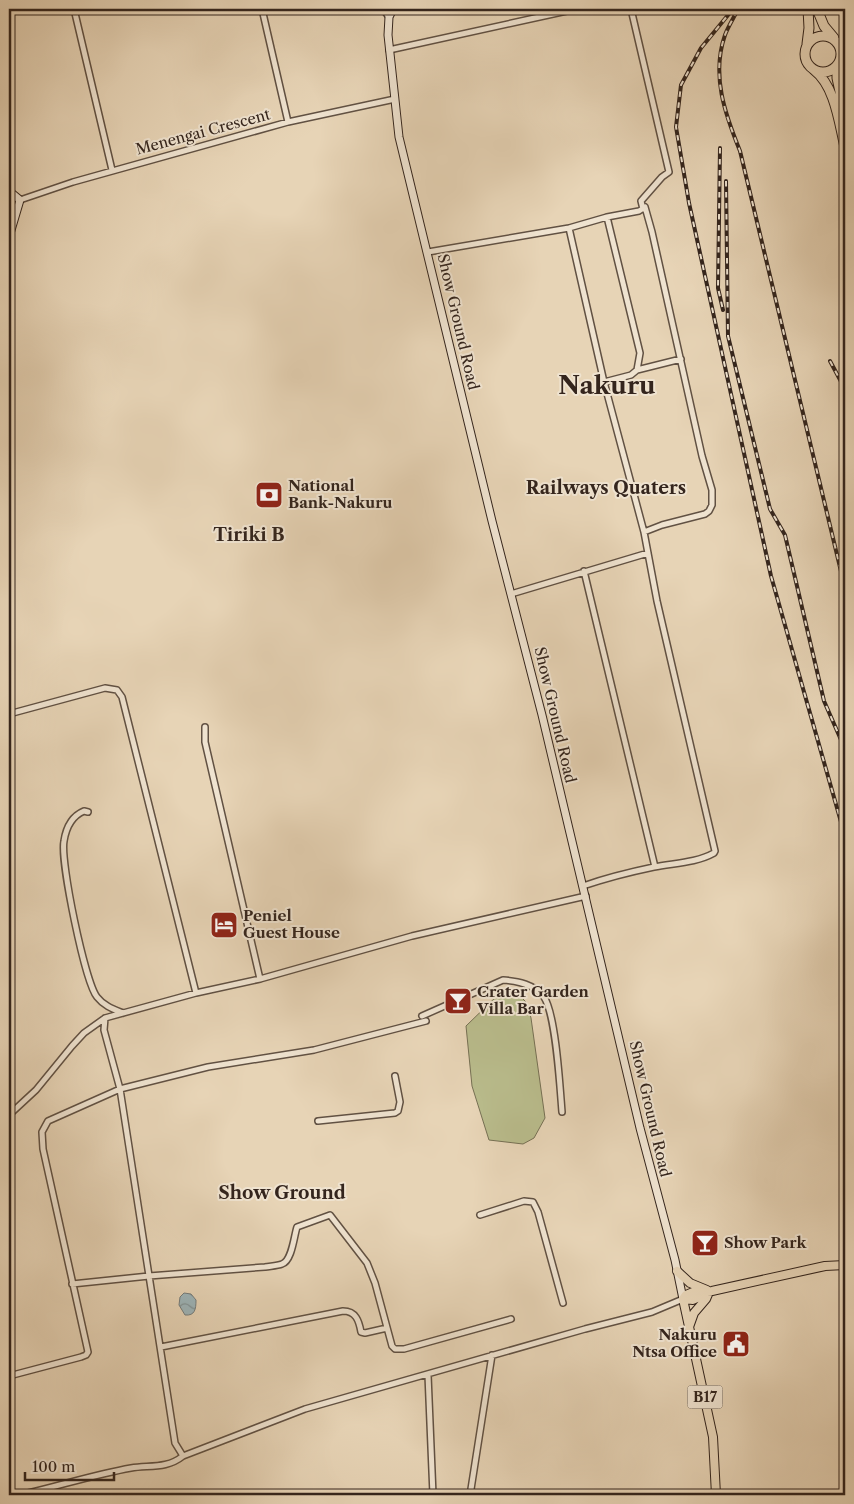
<svg xmlns="http://www.w3.org/2000/svg" width="854" height="1504" viewBox="0 0 854 1504" font-family="'Libre Caslon Text',serif">
<style>
.grass{fill:#b9bc8c;stroke:#767054}
.water{fill:url(#water-waves);stroke:#737b7b}
.lines{fill:none;stroke-linecap:round;stroke-linejoin:round}
.street-casing{stroke:#615143;stroke-width:8}
.secondary-casing{stroke:#34251d;stroke-width:9}
.primary-casing{stroke:#34251d;stroke-width:10}
.highway-casing{stroke:#34251d;stroke-width:11}
.street{stroke:#efe3d0;stroke-width:5}
.secondary{stroke:#efe3d0;stroke-width:7}
.primary{stroke:#e7d4b6;stroke-width:8}
.highway{stroke:#e7d4b6;stroke-width:9}
.rail-casing{stroke:#34251d;stroke-width:4}
.rail{stroke:#efe3d0;stroke-width:2;stroke-dasharray:5.5;stroke-linecap:butt}
.labels{text-anchor:middle;stroke-width:4;stroke-linejoin:round;paint-order:stroke}
.shield{fill:#efe3d0;stroke:#6c5e53;stroke-width:1}
.shield-label{font-size:14px;font-weight:bold;fill:#34251d}
.street-label{font-size:15px;fill:#34251d;stroke:#efe3d0}
.poi-label{font-size:15px;font-weight:bold;fill:#34251d;stroke:#efe3d0;text-anchor:start}
.quarter-label{font-size:18px;font-weight:bold;fill:#34251d;stroke:#efe3d0}
.town-label{font-size:25px;font-weight:bold;fill:#34251d;stroke:#efe3d0}
</style>
<defs>
<pattern id="water-waves" width="16" height="10" patternUnits="userSpaceOnUse" patternTransform="scale(1.25)"><rect width="16" height="10" fill="#9db5ba"/><path d="M0 5q4-4 8 0t8 0" fill="none" stroke="#819397"/></pattern>
</defs>
<rect width="100%" height="100%" fill="#e7d4b6"/>
<filter id="stains"><feTurbulence type="fractalNoise" baseFrequency=".004" numOctaves="4"/><feColorMatrix values="0 0 0 0 .2 0 0 0 0 .09 0 0 0 0 .02 0 0 0 .5 -.17"/></filter>
<radialGradient id="worn" r=".72"><stop offset=".6" stop-color="#630" stop-opacity="0"/><stop offset="1" stop-color="#630" stop-opacity=".3"/></radialGradient>
<path class="grass" d="M515 991 527 1003 531 1018 545 1118 534 1138 523 1144 489 1140 472 1086 466 1026 500 993Z"/>
<path class="water" d="M184 1293 191 1294 196 1300C196 1309 195 1316 185 1315L179 1305 180 1297Z"/>
<g class="lines">
<defs>
<path id="street" d="M74 9 112 170
M262 9 288 122
M383 9 389 17
M631 9 669 172 662 177 641 201 643 209
M389 50 576 9
M20 200 73 182 288 122 395 99
M569 228 604 382 644 532
M428 252 569 228 607 217 639 211 645 207 652 232 702 456 712 490V505L709 511 705 514 662 525 644 532 657 601 715 851 714 853C696 863 674 863 654 867 630 872 606 878 583 886
M637 370 681 359
M604 382 631 375 637 370 640 353 607 217
M584 571 655 867
M511 594 648 553
M9 714 105 688 117 690 122 697 196 993
M205 727V742L260 979
M88 812 84 811C72 816 66 828 64 841 60 861 85 982 97 997 104 1006 113 1009 123 1013
M422 1016 503 980C518 981 534 984 544 997 556 1015 560 1088 562 1112
M105 1018 104 1030 120 1089 175 1443 183 1456
M9 1115 36 1090 72 1046 84 1033 105 1018 196 993 260 979 412 936 586 896
M318 1121 395 1113 398 1111 400 1102 395 1076
M480 1215 524 1201 533 1202 538 1212 563 1303
M72 1284 149 1276 265 1267C270 1266 277 1266 282 1264 292 1261 294 1236 297 1227L330 1215 367 1263 375 1283 392 1346 395 1349H404L511 1319
M161 1347 343 1311C356 1311 359 1321 361 1332L365 1333 387 1328
M428 1375 433 1495
M9 1376 81 1357 86 1355 88 1352 43 1149 42 1132 48 1121 120 1089 208 1067 314 1050 426 1021
M28 1493C62 1485 97 1474 131 1468 149 1465 167 1469 183 1456L305 1409 585 1329 652 1312 683 1299
M477 1495 473 1494 471 1489 492 1355
M531 1495H536"/>
<path id="secondary" d="M393 9 389 17 388 35 399 137 492 521 542 715 640 1128 675 1260 683 1299
M839 45 845 44
M841 53 845 52
M9 191 20 200 9 237"/>
<path id="primary" d="M677 1271 690 1283 707 1290
M683 1299 713 1437 716 1495
M683 1299 686 1295 693 1292 712 1291 825 1266 845 1265
M683 1299 693 1300 708 1293
M689 1327 694 1313 706 1299 709 1292"/>
<path id="highway" d="M817 9 824 26 834 38
M805 54a18 18 0 1 1 36 0a18 18 0 1 1-36 0Z
M807 44 809 28 808 9
M837 66V78L845 114
M814 70C835 86 839 122 845 147"/>
</defs>
<use href="#street" class="street-casing"/>
<use href="#secondary" class="secondary-casing"/>
<use href="#primary" class="primary-casing"/>
<use href="#highway" class="highway-casing"/>
<use href="#street" class="street"/>
<use href="#secondary" class="secondary"/>
<use href="#primary" class="primary"/>
<use href="#highway" class="highway"/>
<defs>
<path id="rail" d="M733 9 701 48 681 85 676 127 689 203 771 576 845 836
M737 11C733 19 728 27 725 35 711 75 725 114 740 151L845 588
M720 148 718 288 723 310
M726 181 728 336 770 509 785 535 824 701 845 749
M830 361 845 389
M845 1495V1493"/>
</defs>
<use href="#rail" class="rail-casing"/>
<use href="#rail" class="rail"/>
</g>
<defs>
<symbol id="bank-square" viewBox="-11 -11 22 22"><rect x="-9" y="-9" width="18" height="18" rx="4" fill="#8f2418" stroke="#efe3d0"/><path d="M-6-4H6V4H-6ZM0-2.3a2.3 2.3 0 1 0 0 4.6a2.3 2.3 0 1 0 0-4.6Z" fill="#fff"/></symbol>
<symbol id="hotel-square" viewBox="-11 -11 22 22"><rect x="-9" y="-9" width="18" height="18" rx="4" fill="#8f2418" stroke="#efe3d0"/><path d="M-6-4.5h1.5V1H6V5H4.5V3h-9V5H-6ZM-4 0a1.8 1.8 0 1 1 3.6 0ZM.5 0V-2.5h3Q6-2.5 6 0Z" fill="#fff"/></symbol>
<symbol id="bar-square" viewBox="-11 -11 22 22"><rect x="-9" y="-9" width="18" height="18" rx="4" fill="#8f2418" stroke="#efe3d0"/><path d="M-6-5H6L.8 .8V4.5H3.5V6h-7V4.5H-.8V.8Z" fill="#fff"/></symbol>
<symbol id="civic-square" viewBox="-11 -11 22 22"><rect x="-9" y="-9" width="18" height="18" rx="4" fill="#8f2418" stroke="#efe3d0"/><path d="M-.6-6.5H3V-4.5H.6V-3L4-1V1h2V6H-6V1h2V-1L-.6-3ZM-1.2 2.5V6h2.4V2.5Z" fill="#fff"/></symbol>
</defs>
<g fill-rule="evenodd">
<use href="#bank-square" x="253" y="479" width="32" height="32"/>
<use href="#hotel-square" x="208" y="909" width="32" height="32"/>
<use href="#bar-square" x="442" y="985" width="32" height="32"/>
<use href="#bar-square" x="689" y="1227" width="32" height="32"/>
<use href="#civic-square" x="720" y="1328" width="32" height="32"/>
</g>
<g class="labels">
<rect class="shield" x="687.5" y="1385.5" width="35" height="23" rx="4"/>
<g class="shield-label">
<text x="705" y="1402">B17</text>
</g>
<g class="street-label">
<text transform="translate(203 132) rotate(-15)" y="5">Menengai Crescent</text>
<text transform="translate(458 322) rotate(77)" y="5">Show Ground Road</text>
<text transform="translate(555 715) rotate(77)" y="5">Show Ground Road</text>
<text transform="translate(650 1109) rotate(77)" y="5">Show Ground Road</text>
</g>
<g class="poi-label">
<text x="288" y="491">National<tspan x="288" dy="17">Bank-Nakuru</tspan></text>
<text x="243" y="921">Peniel<tspan x="243" dy="17">Guest House</tspan></text>
<text x="477" y="997">Crater Garden<tspan x="477" dy="17">Villa Bar</tspan></text>
<text x="724" y="1248">Show Park</text>
<text x="717" y="1340" text-anchor="end">Nakuru<tspan x="717" dy="17">Ntsa Office</tspan></text>
</g>
<g class="quarter-label">
<text x="606" y="494">Railways Quaters</text>
<text x="249" y="541">Tiriki B</text>
<text x="282" y="1199">Show Ground</text>
</g>
<g class="town-label">
<text x="607" y="394">Nakuru</text>
</g>
</g>
<rect width="854" height="1504" fill="none" stroke="#e7d4b6" stroke-width="30"/>
<rect x="10" y="10" width="834" height="1484" fill="none" stroke="#34251d" stroke-width="2.5"/>
<rect x="15" y="15" width="824" height="1474" fill="none" stroke="#34251d"/>
<path d="M25 1472v8h89v-8" fill="none" stroke="#34251d" stroke-width="2.5"/>
<text x="32" y="1472" font-size="15" fill="#34251d" stroke="#efe3d0" stroke-width="4" paint-order="stroke">100 m</text>
<rect width="100%" height="100%" filter="url(#stains)"/>
<rect width="100%" height="100%" fill="url(#worn)"/>
</svg>
